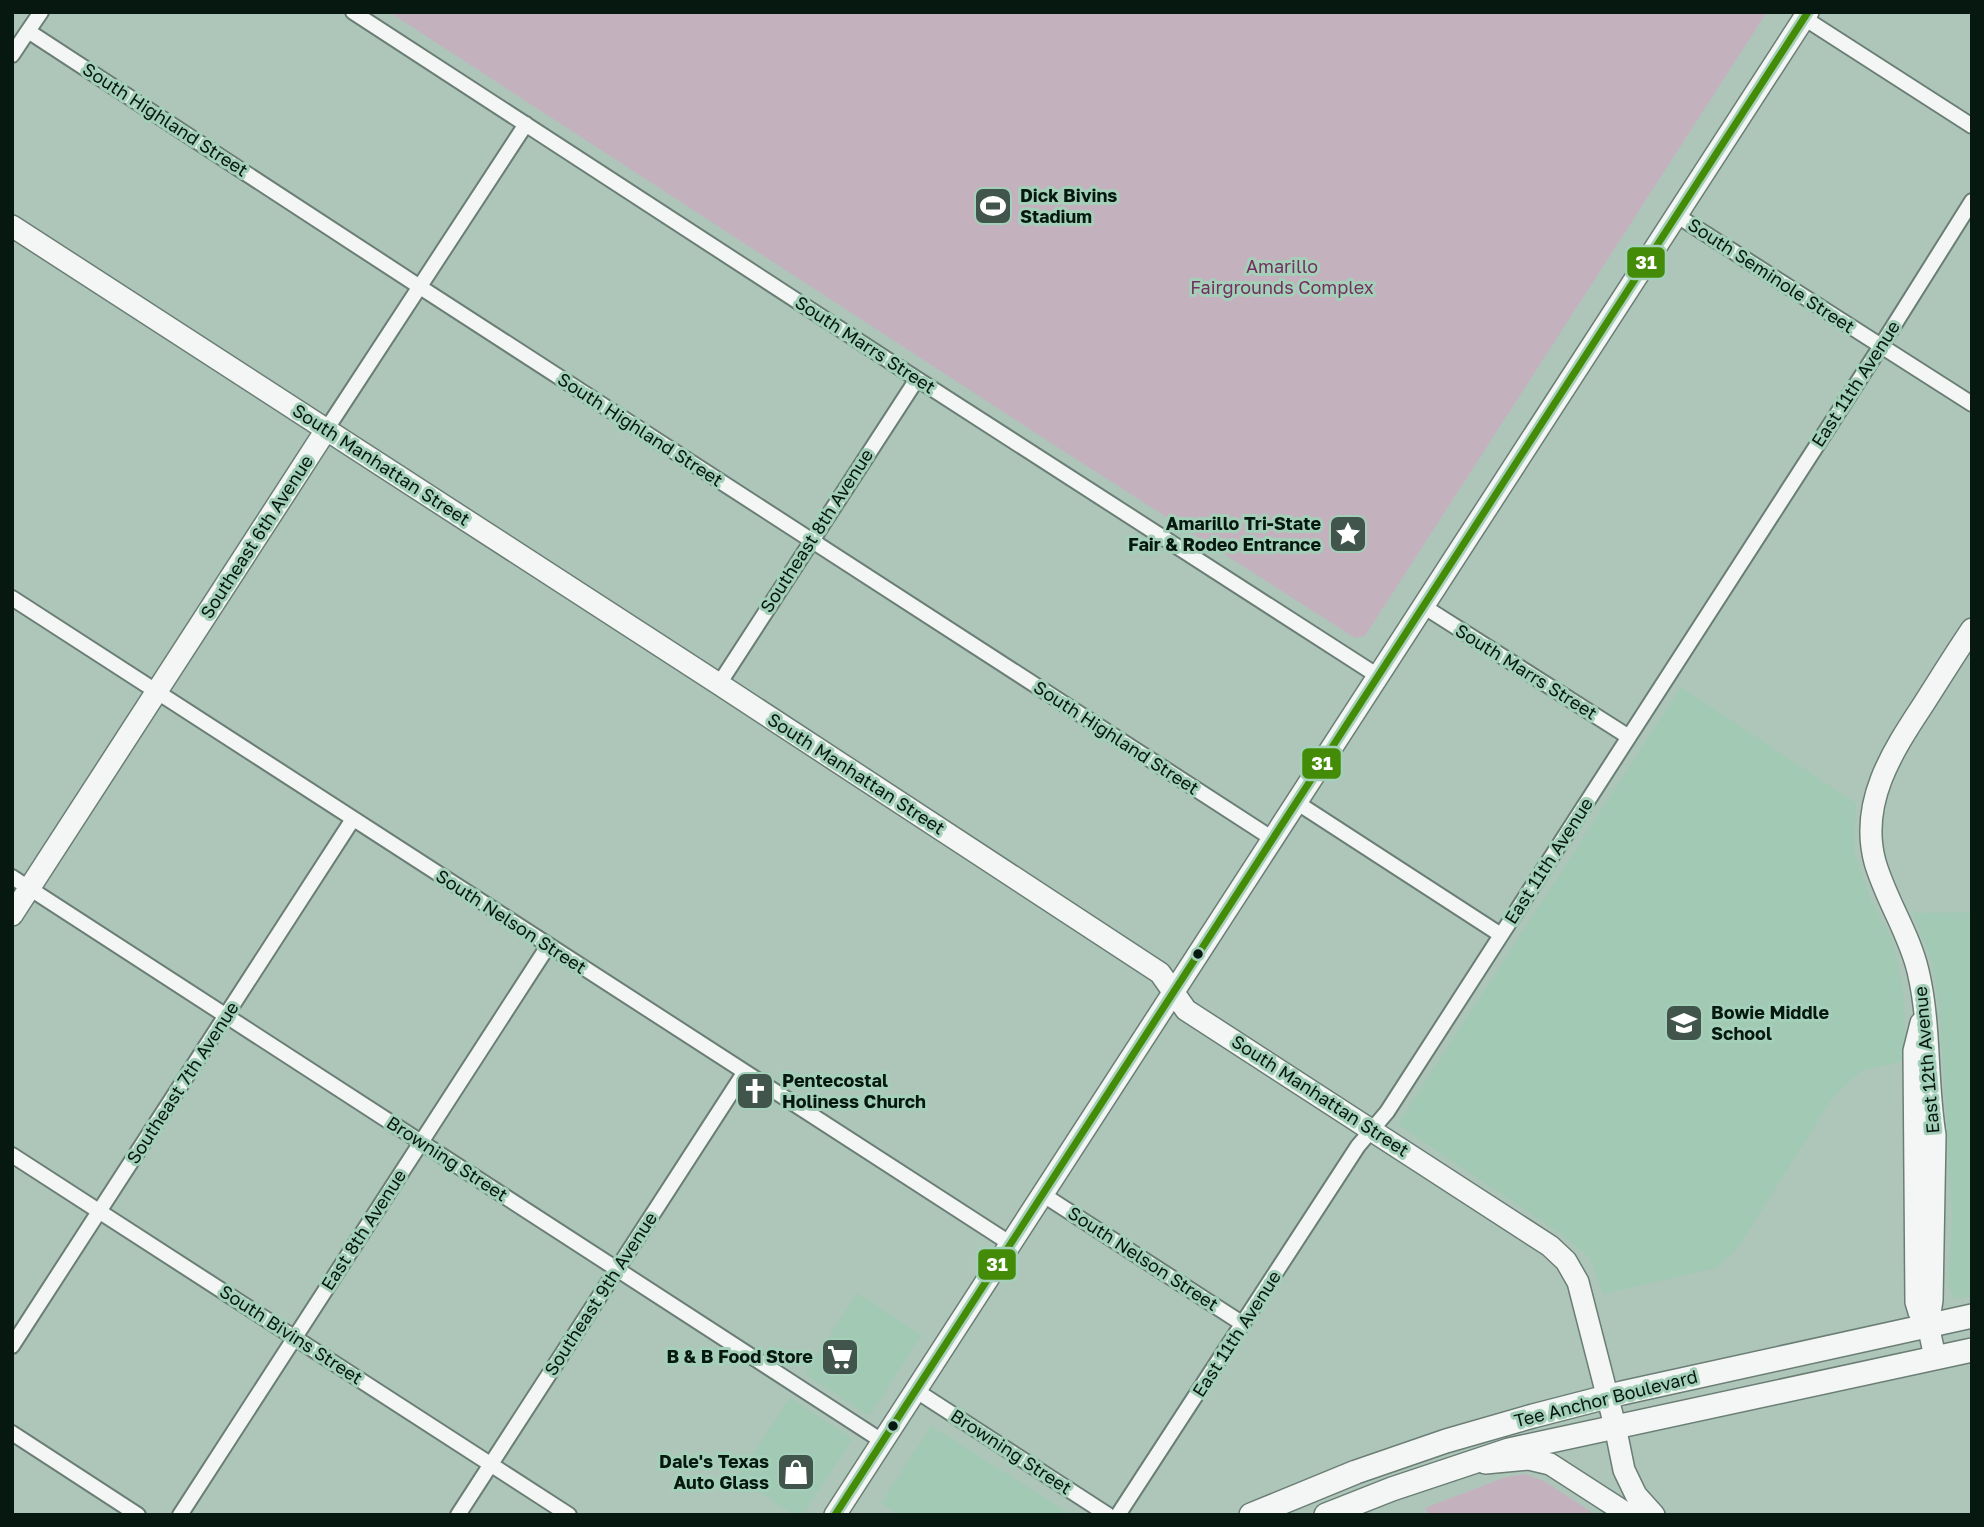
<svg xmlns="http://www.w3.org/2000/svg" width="1984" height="1527" viewBox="0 0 1984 1527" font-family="'Golos Text',sans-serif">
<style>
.built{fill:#a1c9b4}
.green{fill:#c4b1be}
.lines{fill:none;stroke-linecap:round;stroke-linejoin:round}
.street-casing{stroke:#6b7e75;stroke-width:18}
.secondary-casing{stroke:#6b7e75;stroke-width:24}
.primary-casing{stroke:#6b7e75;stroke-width:26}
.street{stroke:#f3f6f5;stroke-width:14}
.secondary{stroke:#f3f6f5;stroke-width:21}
.primary{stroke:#f3f6f5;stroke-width:23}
.bus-1-casing{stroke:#a4d0b9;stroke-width:12}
.bus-1{stroke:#448c08;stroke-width:7}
.bus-dot{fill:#071811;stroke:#a4d0b9;stroke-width:2.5}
.labels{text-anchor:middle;stroke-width:6;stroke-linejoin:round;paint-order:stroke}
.street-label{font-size:18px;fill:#071811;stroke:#a4d0b9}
.poi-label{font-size:18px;font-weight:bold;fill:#071811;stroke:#a4d0b9;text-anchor:start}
.park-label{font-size:18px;fill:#74305e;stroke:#a4d0b9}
.line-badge{stroke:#a4d0b9;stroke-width:2.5}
.badge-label{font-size:19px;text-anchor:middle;font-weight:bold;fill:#fff}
</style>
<rect width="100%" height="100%" fill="#aec6ba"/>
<path class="built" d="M1681 687 1856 803 1854 851 1871 900 1892 940 1903 987 1907 1060 1861 1071 1833 1097 1738 1248 1716 1268 1603 1294 1590 1258 1561 1234 1398 1124Z
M1972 912V1296L1955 1299 1949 1287 1952 1211 1940 1016 1932 962 1913 913Z
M857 1293 921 1335 872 1413 866 1414 805 1374Z
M790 1398 849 1436 851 1441 803 1515H794L737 1478Z
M931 1426 1072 1515H900L881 1503Z"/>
<path class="green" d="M389 12H1767L1365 636 1355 638 1051 443Z
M1524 1474 1544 1481 1596 1515H1428L1425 1508 1503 1478Z"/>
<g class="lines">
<defs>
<path id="street" d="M41 12 28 31 420 287 1273 839
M353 12 917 379 1378 676
M1804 18 1972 126
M12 55 28 31
M1676 215 1972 404
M326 430 526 124
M12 598 1011 1244
M1423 606 1629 737
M719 684 917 379
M1296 802 1501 935
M12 877 882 1441
M12 1155 569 1515
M1042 1194 1243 1324
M12 1346 353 819
M915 1390 1108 1515
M12 1433 138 1515
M180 1515 548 946
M458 1515 744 1073
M1118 1515 1358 1146 1387 1112 1881 346 1972 201"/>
<path id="secondary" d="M12 226 719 684 1160 973 1186 1010 1550 1246 1566 1261 1578 1282 1615 1426 1624 1470 1636 1495 1654 1515
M12 915 326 430
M1921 1023 1914 1051 1916 1302 1919 1312 1928 1325
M1935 1357 1928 1325 1932 1300 1935 1135C1926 1080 1931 1026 1918 971 1909 933 1886 900 1875 862 1859 803 1892 752 1923 705 1939 680 1955 654 1972 629
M1485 1463 1529 1459 1550 1464 1629 1515
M835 1515 1808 12"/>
<path id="primary" d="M1251 1515 1356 1472 1446 1441 1533 1416 1622 1393 1972 1316
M1326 1515 1392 1489 1509 1450 1972 1350"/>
</defs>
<use href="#street" class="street-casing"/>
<use href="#secondary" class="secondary-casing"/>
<use href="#primary" class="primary-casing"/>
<use href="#street" class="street"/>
<use href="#secondary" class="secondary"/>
<use href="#primary" class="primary"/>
<defs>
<path id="bus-1" d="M835 1515 1808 12"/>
</defs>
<use href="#bus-1" class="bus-1-casing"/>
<use href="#bus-1" class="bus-1"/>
</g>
<defs>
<symbol id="stadium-square" viewBox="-11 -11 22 22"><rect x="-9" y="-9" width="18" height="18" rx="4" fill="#41554c" stroke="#a4d0b9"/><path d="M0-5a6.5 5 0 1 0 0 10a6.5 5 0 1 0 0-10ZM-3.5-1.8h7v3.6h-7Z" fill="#fff"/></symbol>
<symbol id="sight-square" viewBox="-11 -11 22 22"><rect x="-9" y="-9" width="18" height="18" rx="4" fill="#41554c" stroke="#a4d0b9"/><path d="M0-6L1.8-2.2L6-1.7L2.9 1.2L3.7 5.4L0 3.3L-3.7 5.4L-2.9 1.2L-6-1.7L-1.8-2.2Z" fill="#fff"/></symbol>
<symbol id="school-square" viewBox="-11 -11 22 22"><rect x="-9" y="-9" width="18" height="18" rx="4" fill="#41554c" stroke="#a4d0b9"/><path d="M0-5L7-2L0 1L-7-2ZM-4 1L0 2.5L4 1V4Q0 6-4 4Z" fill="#fff"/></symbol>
<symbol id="church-square" viewBox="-11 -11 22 22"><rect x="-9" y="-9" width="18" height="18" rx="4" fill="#41554c" stroke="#a4d0b9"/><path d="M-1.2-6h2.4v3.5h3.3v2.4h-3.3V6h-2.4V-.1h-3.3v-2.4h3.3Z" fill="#fff"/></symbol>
<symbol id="supermarket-square" viewBox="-11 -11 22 22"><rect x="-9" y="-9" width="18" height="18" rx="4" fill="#41554c" stroke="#a4d0b9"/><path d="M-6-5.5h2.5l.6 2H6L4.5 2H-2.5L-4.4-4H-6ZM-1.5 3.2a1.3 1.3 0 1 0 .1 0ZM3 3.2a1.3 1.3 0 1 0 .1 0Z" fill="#fff"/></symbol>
<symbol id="shop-square" viewBox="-11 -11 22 22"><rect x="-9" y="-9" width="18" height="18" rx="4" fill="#41554c" stroke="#a4d0b9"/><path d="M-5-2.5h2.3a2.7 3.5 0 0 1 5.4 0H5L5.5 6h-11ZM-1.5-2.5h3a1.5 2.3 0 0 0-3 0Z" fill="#fff"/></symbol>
</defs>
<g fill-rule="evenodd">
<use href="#stadium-square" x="971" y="184" width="44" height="44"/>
<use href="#sight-square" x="1326" y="512" width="44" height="44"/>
<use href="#school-square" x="1662" y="1001" width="44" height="44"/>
<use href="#church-square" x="733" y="1069" width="44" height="44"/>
<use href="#supermarket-square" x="818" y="1335" width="44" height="44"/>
<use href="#shop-square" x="774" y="1450" width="44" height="44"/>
</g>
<g class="bus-dot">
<circle cx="1198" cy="954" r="6"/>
<circle cx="893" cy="1426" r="6"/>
</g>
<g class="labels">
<g class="street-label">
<text transform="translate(165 120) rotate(33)" y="6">South Highland Street</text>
<text transform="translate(1771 276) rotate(33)" y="6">South Seminole Street</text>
<text transform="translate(865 345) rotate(33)" y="6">South Marrs Street</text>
<text transform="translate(1856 384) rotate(-57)" y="6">East 11th Avenue</text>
<text transform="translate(640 430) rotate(33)" y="6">South Highland Street</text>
<text transform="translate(381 465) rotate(33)" y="6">South Manhattan Street</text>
<text transform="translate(817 531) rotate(-57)" y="6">Southeast 8th Avenue</text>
<text transform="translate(257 537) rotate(-57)" y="6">Southeast 6th Avenue</text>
<text transform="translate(1526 672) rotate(32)" y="6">South Marrs Street</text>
<text transform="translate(1116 738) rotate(33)" y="6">South Highland Street</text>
<text transform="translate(856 774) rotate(33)" y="6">South Manhattan Street</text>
<text transform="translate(1549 861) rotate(-57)" y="6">East 11th Avenue</text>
<text transform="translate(511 922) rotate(33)" y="6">South Nelson Street</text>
<text transform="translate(1927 1060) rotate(-95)" y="6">East 12th Avenue</text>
<text transform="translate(183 1083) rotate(-57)" y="6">Southeast 7th Avenue</text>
<text transform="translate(1320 1096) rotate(33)" y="6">South Manhattan Street</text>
<text transform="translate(447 1159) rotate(33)" y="6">Browning Street</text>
<text transform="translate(364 1230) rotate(-57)" y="6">East 8th Avenue</text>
<text transform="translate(1143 1259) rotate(33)" y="6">South Nelson Street</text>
<text transform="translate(601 1294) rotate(-57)" y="6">Southeast 9th Avenue</text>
<text transform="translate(1237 1334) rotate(-57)" y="6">East 11th Avenue</text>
<text transform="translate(291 1335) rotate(33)" y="6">South Bivins Street</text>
<text transform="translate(1606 1399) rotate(-14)" y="6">Tee Anchor Boulevard</text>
<text transform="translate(1011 1452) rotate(33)" y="6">Browning Street</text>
</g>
<g class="poi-label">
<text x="1020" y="202">Dick Bivins<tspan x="1020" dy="21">Stadium</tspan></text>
<text x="1321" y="530" text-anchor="end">Amarillo Tri-State<tspan x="1321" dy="21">Fair &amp; Rodeo Entrance</tspan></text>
<text x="1711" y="1019">Bowie Middle<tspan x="1711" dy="21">School</tspan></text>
<text x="782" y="1087">Pentecostal<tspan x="782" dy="21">Holiness Church</tspan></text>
<text x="813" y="1363" text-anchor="end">B &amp; B Food Store</text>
<text x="769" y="1468" text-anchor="end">Dale's Texas<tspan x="769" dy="21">Auto Glass</tspan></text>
</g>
<g class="park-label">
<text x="1282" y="273">Amarillo<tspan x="1282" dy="21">Fairgrounds Complex</tspan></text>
</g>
</g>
<g class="line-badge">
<rect x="1626" y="246" width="40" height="33" rx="7" fill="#448c08"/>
<rect x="1301" y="747" width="41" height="33" rx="7" fill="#448c08"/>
<rect x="977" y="1248" width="40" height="33" rx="7" fill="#448c08"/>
</g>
<g class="badge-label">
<text x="1646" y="269">31</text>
<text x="1322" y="770">31</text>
<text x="997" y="1271">31</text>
</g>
<rect width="1984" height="1527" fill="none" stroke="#071811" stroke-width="28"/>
</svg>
